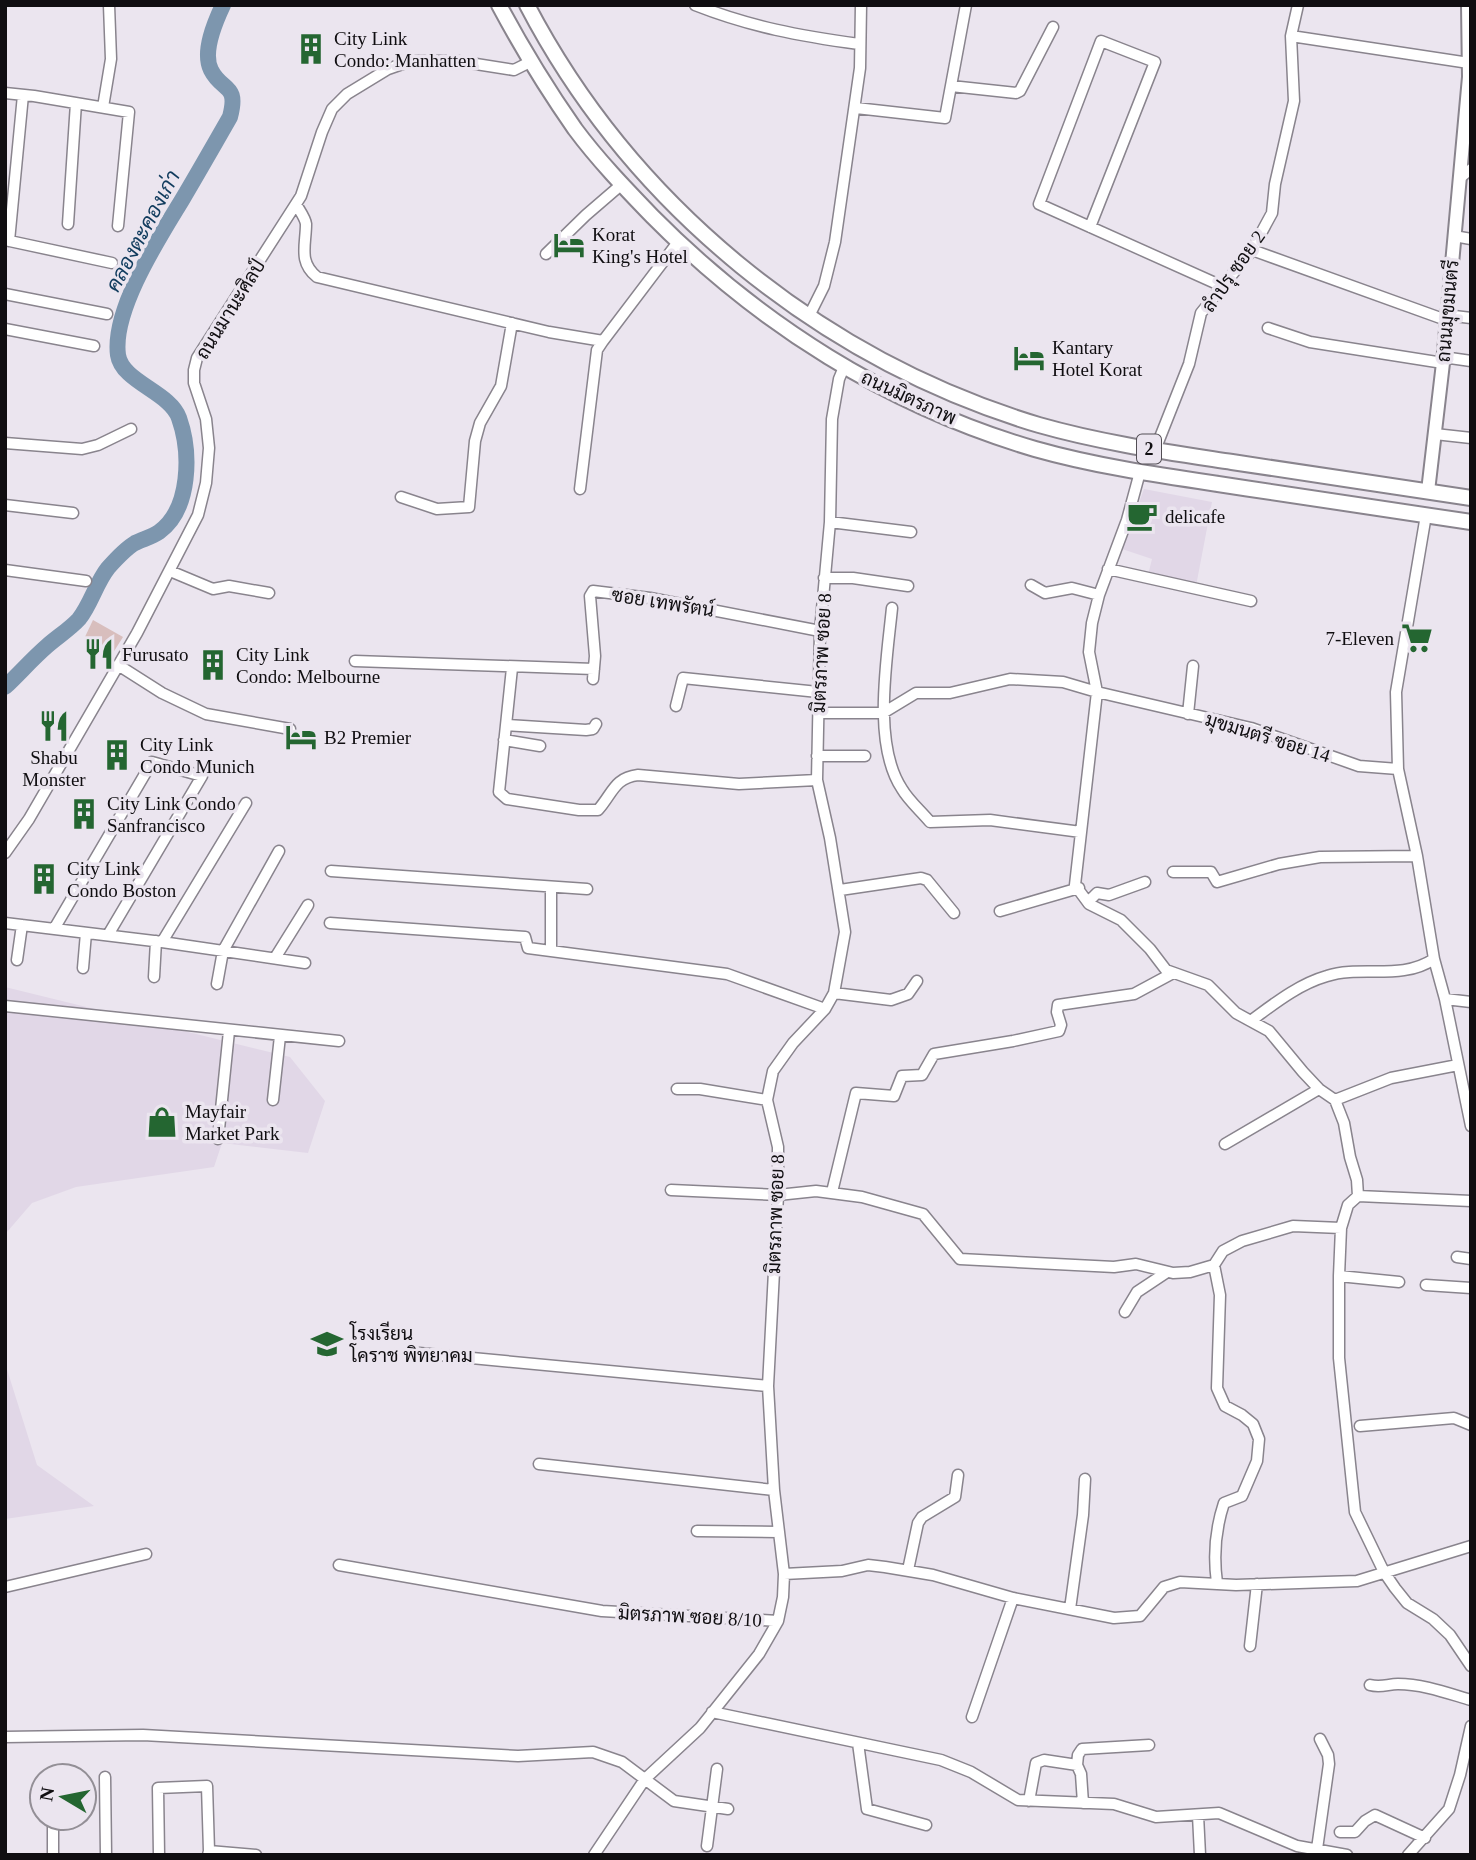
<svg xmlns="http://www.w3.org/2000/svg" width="1476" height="1860" viewBox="0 0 1476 1860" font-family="'Times New Roman',Sarabun,serif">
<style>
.built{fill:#e1d7e7}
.green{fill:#d8bebd}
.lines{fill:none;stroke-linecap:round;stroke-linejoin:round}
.river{stroke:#7d96ae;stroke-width:16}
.minor-casing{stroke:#89848d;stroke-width:13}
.major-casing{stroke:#89848d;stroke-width:16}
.highway-casing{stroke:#89848d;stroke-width:18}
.minor{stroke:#fff;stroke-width:10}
.major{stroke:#fff;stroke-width:12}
.highway{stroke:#fff;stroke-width:14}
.labels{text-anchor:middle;stroke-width:7;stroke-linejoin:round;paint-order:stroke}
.shield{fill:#ebe5ef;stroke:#524e54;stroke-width:2}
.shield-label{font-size:18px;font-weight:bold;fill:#100e11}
.poi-label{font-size:19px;fill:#100e11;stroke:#ebe5ef;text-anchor:start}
.street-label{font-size:19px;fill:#100e11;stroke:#ebe5ef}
.water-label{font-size:21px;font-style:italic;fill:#103b5d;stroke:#ebe5ef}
</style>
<rect width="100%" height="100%" fill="#ebe5ef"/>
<path class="built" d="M1144 489 1212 502 1196 586 1148 575 1152 559 1122 549Z
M5 987 290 1057 325 1101 308 1153 222 1143 214 1167 76 1187 32 1203 7 1232 5 1250Z
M5 1363 37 1465 94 1506 5 1519Z"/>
<path class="green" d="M93 620 123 637 111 656 84 639Z"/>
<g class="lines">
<path class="river" d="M5 687C19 674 32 659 47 646 57 637 70 629 79 619 91 604 96 583 108 568 116 559 125 549 135 543 143 539 152 537 159 532 191 509 191 452 179 418 170 392 122 382 118 355 112 310 159 238 182 200 198 173 214 145 230 117 239 83 222 92 211 70 202 52 215 22 223 5"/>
<defs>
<path id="minor" d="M695 5C751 27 800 36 859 44
M1291 36 1469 63
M951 86 1016 93 1020 91 1053 27
M5 93 34 96 129 112 118 226
M103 107 111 59 109 5
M856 108 945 118 966 5
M1460 178 1471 169
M296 204C299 210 305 217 306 224 306 245 298 262 317 277L549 332 603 341 678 242
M68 224 76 103
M1090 227 1155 62 1101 41 1039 204 1224 287
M1454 236 1471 239
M5 240 112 263
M9 241 23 95
M1252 250 1446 320
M546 254 586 215 622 184
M5 294 107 314
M1446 315 1471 318
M809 316 824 286 835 242 860 68 861 5
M1268 328 1310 342 1443 363
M5 329 94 346
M1443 357 1471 361
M1435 434 1471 438
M5 443 82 449 98 445 131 429
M1155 450 1189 364 1201 313 1252 250 1272 213 1275 184 1294 101 1291 36 1298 5
M1140 472 1127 520 1099 595 1092 623 1089 652 1097 692 1075 885 1089 904 1121 920 1150 949 1166 970 1208 985 1236 1013 1269 1031 1303 1072 1319 1089 1335 1100 1344 1123 1350 1157 1357 1180 1358 1196 1348 1205 1341 1228 1339 1276V1358L1355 1512 1384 1572 1395 1588 1407 1603 1433 1619 1450 1635 1471 1666
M580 489 597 350 603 341
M401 497 437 509 469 507 475 441 480 423 501 386 512 323
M5 505 73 513
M1426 515 1396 692 1398 769 1417 856 1434 959 1445 999 1471 1126
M830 522 911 532
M1108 569 1251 601
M5 570 86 581
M170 571 213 589 229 586 269 593
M824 578H853L908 586
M1031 585 1045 593 1072 588 1099 595
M892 608C887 659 872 744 902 789 909 801 921 811 930 822L990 820 1081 832
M355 661 594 669
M118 665 162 693 206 714 290 729
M512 668 499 792 507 799 579 810H598C613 793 614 778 638 775L739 784 817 780
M593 679 595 656 590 596 593 591 650 598 820 631
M676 706 683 678 818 692
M818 713H883L916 693H950L1010 679 1063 682 1097 692 1251 728 1359 766 1398 769
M1188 714 1193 666
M506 725 586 730 593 729 596 724
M504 740 540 746
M817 756H865
M5 853 29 819 137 633 198 515 206 483 209 448 206 419 194 383V370L197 358 301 196 322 132 332 109 347 94 388 69 411 61H457L514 70 530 62
M331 871 587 889
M1173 872H1211L1217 882 1279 864 1320 857 1417 856
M551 888V950
M840 890 921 878 927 880 954 913
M1088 902 1097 893 1109 895 1145 882
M1000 911 1079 888
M5 923 162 942 305 963
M330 923 525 937 528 948 727 974 825 1009
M54 929 152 762 202 776 108 935
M162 942 246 803
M275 958 308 905
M17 960 22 925
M83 968 86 933
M154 977 156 941
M217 984 223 951 279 851
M834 993 891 1000 908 994 917 981
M1445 999 1471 1002
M5 1006 339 1041
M1252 1020C1275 1003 1299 984 1327 976 1362 965 1401 981 1434 959
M677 1089H700L767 1100
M273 1100 280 1036
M1335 1100 1391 1078 1458 1065
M218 1139 229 1031
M1225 1144 1319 1089
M671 1190 778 1195 816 1191 862 1197 923 1214 960 1259 1114 1267 1136 1264 1173 1273 1190 1272 1214 1265 1223 1251 1242 1241 1293 1226 1341 1228
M832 1192 856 1093 894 1096 902 1076 922 1075 934 1054 1013 1041 1059 1031 1061 1025 1057 1012 1058 1005 1134 994 1173 973
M1358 1196 1471 1201
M1457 1257 1471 1259
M1214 1265 1220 1295 1217 1388 1225 1406 1242 1415 1253 1424 1259 1439 1257 1461 1242 1496 1224 1503C1215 1530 1213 1554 1217 1583
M1339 1276 1399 1282
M1426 1285 1471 1288
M1125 1312 1137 1292 1167 1272
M419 1353 768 1386
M1360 1426 1454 1418 1471 1425
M539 1464 774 1490
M697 1531 778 1532
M339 1565 602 1611 778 1621
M908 1570 918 1523 922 1517 955 1497 958 1475
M784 1574 842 1571 868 1565 885 1567 933 1575 1013 1598 1114 1618 1140 1616 1164 1587 1180 1582 1236 1585 1357 1581 1471 1546
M5 1587 146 1554
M1070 1609 1083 1515 1085 1479
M1250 1646 1257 1584
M1370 1685C1381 1688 1388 1684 1398 1684 1423 1684 1447 1693 1471 1700
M712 1712 941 1760 971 1772 1018 1800 1114 1804 1156 1817 1219 1813 1297 1846 1347 1855
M972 1717 1013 1598
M5 1737 143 1735 518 1756 593 1752 622 1762 674 1801 728 1809
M858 1743 867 1809 926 1825
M1077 1765 1078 1755 1082 1749 1149 1745
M105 1777 106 1855
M1029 1801 1036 1763 1044 1760 1077 1765 1081 1774 1083 1803
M1198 1815 1200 1855
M53 1818V1855
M1340 1832H1355L1365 1821 1375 1815 1425 1838
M707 1846 717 1769
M1317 1849 1329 1764 1328 1755 1320 1739
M159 1855 158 1788 207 1786 209 1851
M208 1855 209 1851 256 1855
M594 1855 645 1779 700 1728 759 1654 778 1621 783 1597 784 1574 774 1490 768 1386 778 1195V1147L767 1100 773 1071 793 1043 825 1009 834 993 845 932 830 838 817 780 820 631 830 522 832 419 839 379 844 367
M1408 1855 1449 1809 1460 1775 1471 1726"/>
<path id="major" d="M1428 491 1443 363 1469 77 1468 5"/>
<path id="highway" d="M499 5C522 48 547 89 575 129 598 160 625 188 652 216 759 324 888 406 1035 449 1095 466 1157 475 1218 484 1302 497 1386 509 1471 522
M527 5C632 206 822 360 1039 425 1102 443 1167 452 1232 462 1312 474 1391 486 1471 498"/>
</defs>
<use href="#minor" class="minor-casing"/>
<use href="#major" class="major-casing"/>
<use href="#highway" class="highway-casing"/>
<use href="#minor" class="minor"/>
<use href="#major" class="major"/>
<use href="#highway" class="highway"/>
</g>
<defs>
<symbol id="building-bare" viewBox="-9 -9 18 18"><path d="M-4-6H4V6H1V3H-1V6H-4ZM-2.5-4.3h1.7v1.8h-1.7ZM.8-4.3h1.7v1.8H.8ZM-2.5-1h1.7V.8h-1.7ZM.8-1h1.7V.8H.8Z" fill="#246631" stroke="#ebe5ef" stroke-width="2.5" paint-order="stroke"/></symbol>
<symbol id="hotel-bare" viewBox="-9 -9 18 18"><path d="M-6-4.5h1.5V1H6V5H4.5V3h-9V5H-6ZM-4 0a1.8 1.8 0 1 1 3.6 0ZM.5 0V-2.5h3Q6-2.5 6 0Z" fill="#246631" stroke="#ebe5ef" stroke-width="2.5" paint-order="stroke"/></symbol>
<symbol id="cafe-bare" viewBox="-9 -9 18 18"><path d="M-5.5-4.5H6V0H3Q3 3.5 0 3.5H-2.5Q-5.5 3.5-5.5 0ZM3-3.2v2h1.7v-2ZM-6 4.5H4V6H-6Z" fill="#246631" stroke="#ebe5ef" stroke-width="2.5" paint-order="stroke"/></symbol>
<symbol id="supermarket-bare" viewBox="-9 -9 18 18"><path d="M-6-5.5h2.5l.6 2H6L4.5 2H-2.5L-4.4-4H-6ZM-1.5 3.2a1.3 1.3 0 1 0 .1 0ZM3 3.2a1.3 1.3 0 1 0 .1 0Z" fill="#246631" stroke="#ebe5ef" stroke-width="2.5" paint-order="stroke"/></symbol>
<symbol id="restaurant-bare" viewBox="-9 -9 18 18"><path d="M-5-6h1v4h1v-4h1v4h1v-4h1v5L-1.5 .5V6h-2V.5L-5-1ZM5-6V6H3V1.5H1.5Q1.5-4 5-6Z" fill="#246631" stroke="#ebe5ef" stroke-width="2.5" paint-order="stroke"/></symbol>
<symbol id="shop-bare" viewBox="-9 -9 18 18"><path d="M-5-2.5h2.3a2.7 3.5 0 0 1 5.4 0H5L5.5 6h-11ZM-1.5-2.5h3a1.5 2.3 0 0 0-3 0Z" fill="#246631" stroke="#ebe5ef" stroke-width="2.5" paint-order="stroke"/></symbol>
<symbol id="school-bare" viewBox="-9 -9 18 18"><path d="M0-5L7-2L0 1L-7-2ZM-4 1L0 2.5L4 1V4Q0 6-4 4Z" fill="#246631" stroke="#ebe5ef" stroke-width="2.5" paint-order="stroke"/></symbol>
</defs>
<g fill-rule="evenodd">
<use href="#building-bare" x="289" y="27" width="44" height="44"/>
<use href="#hotel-bare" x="547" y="223" width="44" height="44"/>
<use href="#hotel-bare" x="1007" y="336" width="44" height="44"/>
<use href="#cafe-bare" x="1120" y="494" width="44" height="44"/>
<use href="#supermarket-bare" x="1395" y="616" width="44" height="44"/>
<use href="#restaurant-bare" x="77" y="632" width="44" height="44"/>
<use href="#building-bare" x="191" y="643" width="44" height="44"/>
<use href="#restaurant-bare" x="32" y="704" width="44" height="44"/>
<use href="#hotel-bare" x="279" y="715" width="44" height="44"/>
<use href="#building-bare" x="95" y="733" width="44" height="44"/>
<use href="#building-bare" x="62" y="792" width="44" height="44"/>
<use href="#building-bare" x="22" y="857" width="44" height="44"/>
<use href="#shop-bare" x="140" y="1100" width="44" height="44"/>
<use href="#school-bare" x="305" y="1322" width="44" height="44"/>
</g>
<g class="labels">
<rect class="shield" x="1137" y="434.5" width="24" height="29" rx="5"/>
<g class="shield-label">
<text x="1149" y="455">2</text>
</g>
<g class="poi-label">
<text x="334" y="45">City Link<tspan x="334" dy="22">Condo: Manhatten</tspan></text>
<text x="592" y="241">Korat<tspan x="592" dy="22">King's Hotel</tspan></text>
<text x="1052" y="354">Kantary<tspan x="1052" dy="22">Hotel Korat</tspan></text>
<text x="1165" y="523">delicafe</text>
<text x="1394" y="645" text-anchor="end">7-Eleven</text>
<text x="122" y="661">Furusato</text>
<text x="236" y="661">City Link<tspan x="236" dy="22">Condo: Melbourne</tspan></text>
<text x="324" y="744">B2 Premier</text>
<text x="140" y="751">City Link<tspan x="140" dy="22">Condo Munich</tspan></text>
<text x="54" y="764" text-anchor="middle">Shabu<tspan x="54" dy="22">Monster</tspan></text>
<text x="107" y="810">City Link Condo<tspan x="107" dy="22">Sanfrancisco</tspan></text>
<text x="67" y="875">City Link<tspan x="67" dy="22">Condo Boston</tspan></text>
<text x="185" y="1118">Mayfair<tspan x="185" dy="22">Market Park</tspan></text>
<text x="350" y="1340">โรงเรียน<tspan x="350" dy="22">โคราช พิทยาคม</tspan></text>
</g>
<g class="street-label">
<text transform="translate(1233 271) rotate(-55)" y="7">ลำปรุ ซอย 2</text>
<text transform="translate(230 309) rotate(-58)" y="7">ถนนมานะศิลป์</text>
<text transform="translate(1447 311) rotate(-85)" y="7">ถนนมุขมนตรี</text>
<text transform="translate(909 397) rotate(25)" y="7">ถนนมิตรภาพ</text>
<text transform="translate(663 602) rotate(9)" y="7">ซอย เทพรัตน์</text>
<text transform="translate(821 653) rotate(-87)" y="7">มิตรภาพ ซอย 8</text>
<text transform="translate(1268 737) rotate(17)" y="7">มุขมนตรี ซอย 14</text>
<text transform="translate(775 1214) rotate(-88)" y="7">มิตรภาพ ซอย 8</text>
<text transform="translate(690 1616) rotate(3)" y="7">มิตรภาพ ซอย 8/10</text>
</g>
<g class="water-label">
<text transform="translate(143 231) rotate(-62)" y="7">คลองตะคองเก่า</text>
</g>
</g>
<rect width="1476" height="1860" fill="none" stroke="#100e11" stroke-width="14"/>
<g transform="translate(63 1797) rotate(280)"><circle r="33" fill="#ebe5ef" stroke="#938f96" stroke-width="2"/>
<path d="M0-5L12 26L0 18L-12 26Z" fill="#246631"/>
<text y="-10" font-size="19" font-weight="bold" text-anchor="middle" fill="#100e11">N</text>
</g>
</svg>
